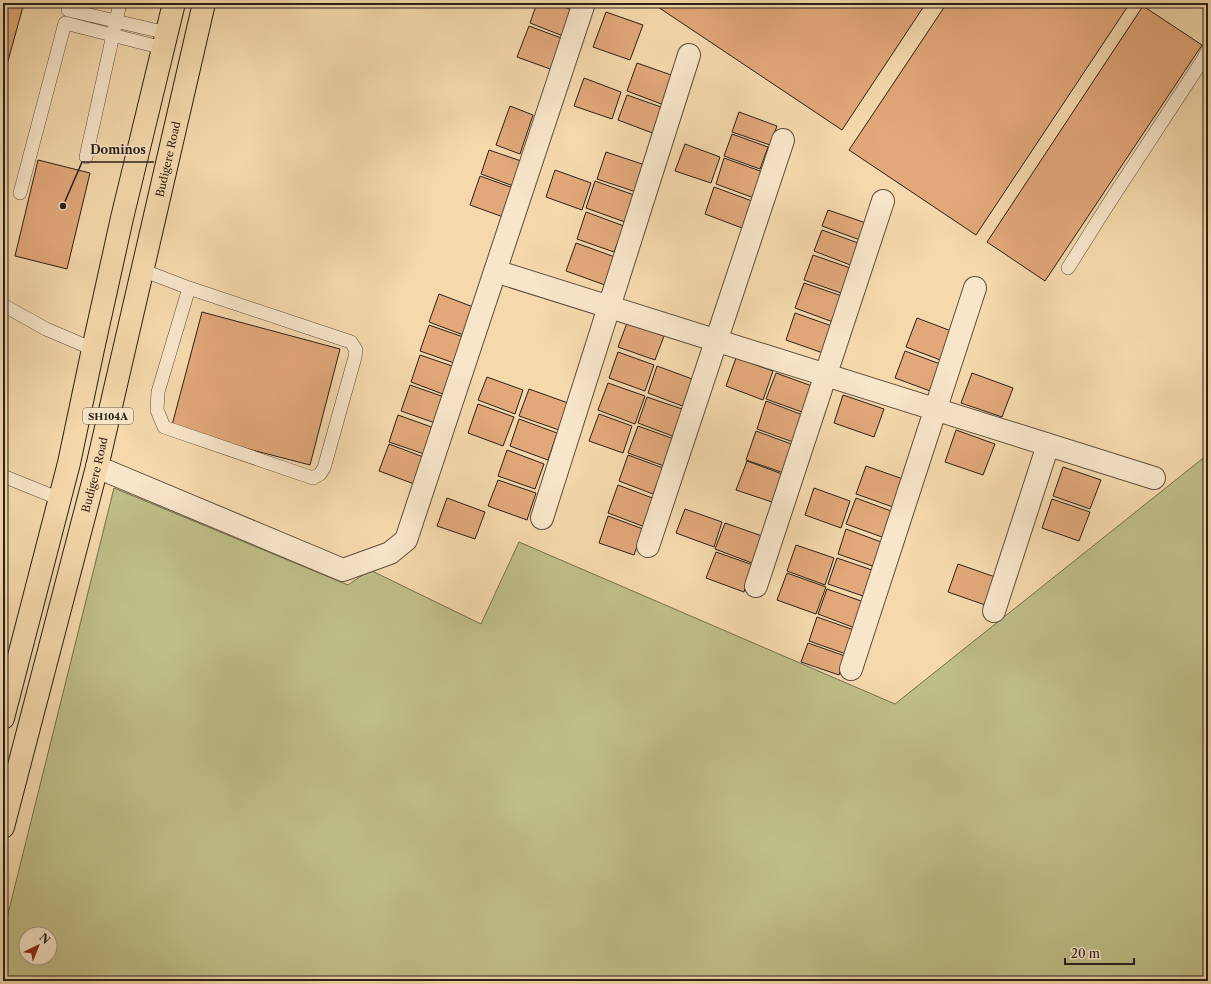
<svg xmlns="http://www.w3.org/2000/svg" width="1211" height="984" viewBox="0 0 1211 984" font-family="'Libre Caslon Text',serif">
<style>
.green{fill:#bfbe88;stroke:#746f50;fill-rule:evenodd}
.building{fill:#e2a87a;stroke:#2a2018}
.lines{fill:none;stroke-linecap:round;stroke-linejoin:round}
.lane-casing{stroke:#5d4e3d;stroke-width:14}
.street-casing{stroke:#5d4e3d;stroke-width:24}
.primary-casing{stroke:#2a2018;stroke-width:24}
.lane{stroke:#f8e6ca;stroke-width:13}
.street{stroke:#f8e6ca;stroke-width:22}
.primary{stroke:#f5d9ad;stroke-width:22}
.labels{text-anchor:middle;stroke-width:3;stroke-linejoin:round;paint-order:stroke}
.shield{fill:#f8e6ca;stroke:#685b4d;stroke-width:1}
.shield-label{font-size:10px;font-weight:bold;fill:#2a2018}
.street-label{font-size:11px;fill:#2a2018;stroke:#f8e6ca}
.leader{fill:none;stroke:#2a2018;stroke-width:1.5}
.callout-dot{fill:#2a2018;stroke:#f8e6ca;stroke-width:1.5}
.callout-label{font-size:12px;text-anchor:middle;font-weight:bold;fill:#2a2018;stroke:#f8e6ca;stroke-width:3;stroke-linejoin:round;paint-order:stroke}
</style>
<rect width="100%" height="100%" fill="#f5d9ad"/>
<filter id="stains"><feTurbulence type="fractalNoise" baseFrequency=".005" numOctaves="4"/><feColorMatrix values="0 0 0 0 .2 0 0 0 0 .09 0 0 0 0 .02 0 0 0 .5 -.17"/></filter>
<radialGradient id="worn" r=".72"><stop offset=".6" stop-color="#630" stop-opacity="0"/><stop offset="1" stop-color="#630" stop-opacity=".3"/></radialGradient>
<path class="green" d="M1202 459 1208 467V981H3V934L114 488 348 585 370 570 481 624 519 542 895 704ZM26 934H50V958H26Z"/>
<path class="building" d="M3 3H24L3 79Z
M537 3H553L572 10 563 36 530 23Z
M652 3H926L842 130Z
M947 3H1130L976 235 849 150Z
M1143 6 1202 45 1045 281 987 242Z
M606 12 643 25 630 60 593 47Z
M529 26 564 39 553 70 517 57Z
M637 63 674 76 664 105 627 91Z
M584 78 621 92 612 119 574 106Z
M627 95 664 108 655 134 618 120Z
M510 106 533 115 520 154 496 145Z
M739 112 777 126 770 145 732 132Z
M732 134 768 147 760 169 724 156Z
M685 144 720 157 711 183 675 171Z
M489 150 524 162 516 187 481 174Z
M606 152 645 165 636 192 597 179Z
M724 158 763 172 754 198 716 184Z
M38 160 90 173 67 269 15 256Z
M555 170 591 183 582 210 546 197Z
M480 176 516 189 506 218 470 205Z
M595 181 634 195 625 222 586 208Z
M714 187 752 201 742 228 705 214Z
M828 210 866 223 860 240 822 226Z
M586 212 624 226 614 252 577 239Z
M822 230 861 244 853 266 814 251Z
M576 243 615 257 605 285 566 271Z
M813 255 853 269 844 294 804 280Z
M804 283 842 296 833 322 795 308Z
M439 294 476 308 466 336 429 322Z
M202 312 340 349 310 465 171 429Z
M795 313 832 326 823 353 786 340Z
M917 318 954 332 943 361 906 347Z
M627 323 664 336 655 360 618 347Z
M429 325 466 338 457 364 420 351Z
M905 351 943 365 933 392 895 378Z
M618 352 654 365 645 391 609 378Z
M420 355 458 368 448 396 411 382Z
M736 358 773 371 763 400 726 386Z
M657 366 695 380 685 407 648 393Z
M776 373 812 386 802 412 766 399Z
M972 373 1013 388 1002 417 961 403Z
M487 377 523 390 515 414 478 400Z
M608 383 645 396 635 424 598 410Z
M410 385 447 398 438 424 401 411Z
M529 389 568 403 559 430 519 416Z
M843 395 884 409 874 437 834 423Z
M647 397 685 410 675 437 638 423Z
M766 401 803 415 793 442 757 429Z
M478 404 514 417 503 446 468 433Z
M599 414 632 426 623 453 589 441Z
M398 415 437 429 427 455 389 442Z
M519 419 557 433 548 460 510 446Z
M638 426 674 439 664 466 628 453Z
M956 430 995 444 983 475 945 462Z
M756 431 794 445 784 473 746 460Z
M389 444 426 458 417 485 379 471Z
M507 450 544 464 535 489 498 476Z
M628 455 663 468 653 494 619 481Z
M747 461 785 475 775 503 736 490Z
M866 466 903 479 893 507 856 494Z
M1063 467 1101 480 1090 509 1053 496Z
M498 480 536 493 527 520 488 506Z
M618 485 655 499 645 527 608 513Z
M814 488 850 501 841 528 805 515Z
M447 498 485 512 475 539 437 526Z
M856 498 891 511 882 537 846 524Z
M1052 499 1090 512 1079 541 1042 528Z
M685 509 722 522 714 547 676 533Z
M608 516 643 529 634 555 599 543Z
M725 523 762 536 752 563 715 549Z
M846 529 884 543 875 567 838 554Z
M796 545 834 558 825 585 787 571Z
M716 552 753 565 744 592 706 578Z
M837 558 872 570 863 596 828 584Z
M958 564 998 578 988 606 948 592Z
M787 573 826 587 816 614 777 600Z
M827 589 864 602 855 628 818 614Z
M817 617 854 630 846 654 809 641Z
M808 643 845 656 839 675 801 662Z"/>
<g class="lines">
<defs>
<path id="lane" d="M68 10 167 33
M86 157 120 3
M20 193 65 23 163 48
M1068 268 1107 206 1202 61 1208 50
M142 270 189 288 351 342 356 350 355 357 324 468 320 474 313 478 164 427 157 410 158 392 189 288
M3 305 46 329 93 349
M3 476 60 499"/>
<path id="street" d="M495 271 1154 478
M97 467 343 570 390 553 406 540 584 3
M542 518 689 55
M648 546 783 140
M756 586 883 201
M994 611 1048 445
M851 669 975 288"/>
<g id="primary">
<path d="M3 718 69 463 93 349 122 218 174 3"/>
<path id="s1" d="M3 827 97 467 204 3"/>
</g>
</defs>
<use href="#lane" class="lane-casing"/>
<use href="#street" class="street-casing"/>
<use href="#primary" class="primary-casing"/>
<use href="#lane" class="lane"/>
<use href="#street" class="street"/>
<use href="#primary" class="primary"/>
</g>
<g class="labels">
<rect class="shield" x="83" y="408" width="50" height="16" rx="3"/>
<g class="shield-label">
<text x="108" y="420">SH104A</text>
</g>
<g class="street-label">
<text dy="4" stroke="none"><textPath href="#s1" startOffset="688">Budigere Road</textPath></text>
<text dy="4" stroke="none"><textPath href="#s1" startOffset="364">Budigere Road</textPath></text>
</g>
</g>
<path class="leader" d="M63 206L82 162H154"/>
<circle class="callout-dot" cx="63" cy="206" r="4"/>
<g class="callout-label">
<text x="118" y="154">Dominos</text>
</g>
<rect width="1211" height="984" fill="none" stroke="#f5d9ad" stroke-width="16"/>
<rect x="4" y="4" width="1203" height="976" fill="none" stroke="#2a2018" stroke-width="2"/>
<rect x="8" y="8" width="1195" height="968" fill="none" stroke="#2a2018"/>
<g transform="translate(38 946) rotate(43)"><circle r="19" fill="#f8e6ca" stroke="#a69783"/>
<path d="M0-3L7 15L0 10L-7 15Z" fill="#8f2418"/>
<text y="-6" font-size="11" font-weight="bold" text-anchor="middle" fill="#2a2018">N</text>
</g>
<path d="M1065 958v6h69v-6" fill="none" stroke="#2a2018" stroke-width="2"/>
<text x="1071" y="958" font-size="12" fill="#2a2018" stroke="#f8e6ca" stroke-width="3" paint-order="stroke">20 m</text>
<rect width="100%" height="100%" filter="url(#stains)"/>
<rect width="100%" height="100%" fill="url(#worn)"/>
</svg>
